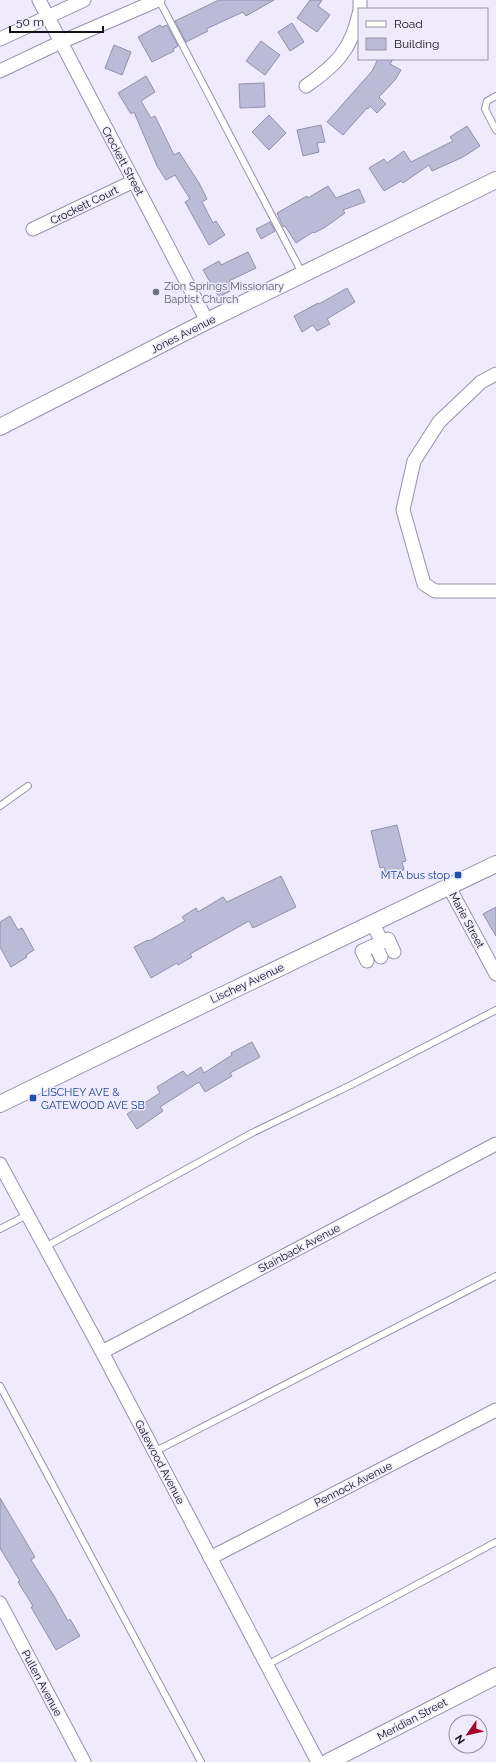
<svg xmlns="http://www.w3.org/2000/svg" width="496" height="1762" viewBox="0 0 496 1762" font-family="Raleway,sans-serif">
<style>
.building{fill:#bcbbd7;stroke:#9190ab}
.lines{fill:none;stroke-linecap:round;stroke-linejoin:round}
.service-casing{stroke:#9690aa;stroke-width:8}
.minor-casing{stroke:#9690aa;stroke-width:15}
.tertiary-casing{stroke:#9690aa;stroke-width:18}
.service{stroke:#fff;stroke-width:6}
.minor{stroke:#fff;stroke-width:13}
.tertiary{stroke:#fff;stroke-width:16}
.worship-dot{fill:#6b7280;stroke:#efebfc;stroke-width:1.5}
.transit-dot{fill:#1a4fb4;stroke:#efebfc;stroke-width:1.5}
.labels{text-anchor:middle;stroke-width:3;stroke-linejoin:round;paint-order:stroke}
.street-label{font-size:11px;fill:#120f18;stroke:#efebfc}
.worship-label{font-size:11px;fill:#5b616d;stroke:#efebfc;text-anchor:start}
.transit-label{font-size:11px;fill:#164399;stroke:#efebfc;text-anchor:end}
</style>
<rect width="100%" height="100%" fill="#efebfc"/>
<path class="building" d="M219 0H274L246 16 243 12 206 29 208 31 186 42 175 21Z
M310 0H322L318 6 330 15 317 32 297 18Z
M292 23 304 42 290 51 278 32Z
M160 25 162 27 167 25 178 46 173 49 174 51 152 62 138 37Z
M261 41 280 55 265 75 246 61Z
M114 45 131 52 122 75 105 68Z
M378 59H393L390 64 401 70 395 80 379 97 386 104 377 113 370 106 368 109 367 108 343 135 327 122 372 71Z
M146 76 155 92 141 101 151 118 155 116 174 155 179 152 199 183 207 199 202 202 213 223 216 221 225 235 209 245 185 202 190 199 175 175 166 180 157 166 134 112 131 114 118 93Z
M264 83 265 107 240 108 239 84Z
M269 115 286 133 269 150 252 132Z
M321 125 325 142 317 143 319 152 303 156 297 130Z
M467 126 480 146 463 157 432 171 429 165 403 183 401 181 384 191 369 168 384 159 387 163 404 151 411 162 453 141 450 137Z
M328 186 336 198 359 189 365 202 343 210 345 213 324 228 314 233 313 232 296 243 285 226 283 227 277 213 307 196 308 198Z
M270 222 275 231 261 239 256 229Z
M248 252 256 268 229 281 234 289 219 297 203 270 219 261 221 265Z
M347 288 355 302 327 319 330 324 317 331 313 325 302 332 294 316 318 303 319 304Z
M397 825 406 861 402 862 404 870 386 875 384 867 380 868 371 831Z
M281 876 296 907 253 928 249 921 190 954 192 957 178 965 177 963 151 978 134 947 148 940 149 941 185 921 182 917 196 908 198 912 223 897 227 902Z
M496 907V936L483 914Z
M10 916 18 930 22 928 34 950 26 955 27 957 11 967 0 947V922Z
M252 1042 260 1057 230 1073 232 1076 205 1092 199 1082 160 1107 163 1111 137 1129 127 1114 160 1093 157 1087 183 1071 187 1076 201 1067 204 1073 232 1055 231 1053Z
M0 1498 35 1557 31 1560 54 1596 68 1621 70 1619 80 1636 56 1650 31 1607 33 1606 18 1582 20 1581 0 1548Z"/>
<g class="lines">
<defs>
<path id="service" d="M159 0 302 273
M496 96 487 101 485 109 496 130
M0 806 28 786
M0 1229 27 1215
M45 1247 252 1133 351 1085 496 1010
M0 1386 201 1762
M154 1452 496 1276
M267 1665 496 1542"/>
<path id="minor" d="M39 0 207 321
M360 9V0
M0 39 84 0
M0 71 61 42 158 0
M306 86C336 65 351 50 359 14
M33 229 134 181
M496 374 481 382 439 422 414 461 403 510 424 584 435 591H496
M449 887 496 974
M382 942 388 939 394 952
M375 945 381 957
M367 961 362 951 382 942 373 924
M0 1164 102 1352 318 1762
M102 1352 496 1144
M210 1558 496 1410
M0 1603 84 1762"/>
<path id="tertiary" d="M0 427 207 321 496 180
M0 1104 227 993 496 864
M328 1762 496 1676"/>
</defs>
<use href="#service" class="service-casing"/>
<use href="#minor" class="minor-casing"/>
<use href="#tertiary" class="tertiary-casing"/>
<use href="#service" class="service"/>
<use href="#minor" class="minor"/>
<use href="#tertiary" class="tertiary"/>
</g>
<circle class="worship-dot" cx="156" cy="292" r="4"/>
<g class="transit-dot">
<rect x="454" y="871" width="8" height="8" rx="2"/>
<rect x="29" y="1094" width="8" height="8" rx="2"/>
</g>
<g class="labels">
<g class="street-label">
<text transform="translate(123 161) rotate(62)" y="4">Crockett Street</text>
<text transform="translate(84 205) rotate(-26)" y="4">Crockett Court</text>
<text transform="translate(183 334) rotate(-27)" y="4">Jones Avenue</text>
<text transform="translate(467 920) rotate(62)" y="4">Marie Street</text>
<text transform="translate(247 983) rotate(-25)" y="4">Lischey Avenue</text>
<text transform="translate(299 1248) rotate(-28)" y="4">Stainback Avenue</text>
<text transform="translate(160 1462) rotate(62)" y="4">Gatewood Avenue</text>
<text transform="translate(353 1484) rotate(-27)" y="4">Pennock Avenue</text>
<text transform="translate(42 1683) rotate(62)" y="4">Pullen Avenue</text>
<text transform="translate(412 1719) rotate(-28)" y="4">Meridian Street</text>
</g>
<g class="worship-label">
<text x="164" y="290">Zion Springs Missionary<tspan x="164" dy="13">Baptist Church</tspan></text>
</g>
<g class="transit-label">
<text x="450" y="879">MTA bus stop</text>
<text x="41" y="1096" text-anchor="start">LISCHEY AVE &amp;<tspan x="41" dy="13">GATEWOOD AVE SB</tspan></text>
</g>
</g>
<rect x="358" y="8" width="130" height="52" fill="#efebfc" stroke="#9793a1"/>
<rect x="366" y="21" width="20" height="6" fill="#ffffff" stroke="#9793a1"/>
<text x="394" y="28" font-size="12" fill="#120f18">Road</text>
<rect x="366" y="38" width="20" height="12" fill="#bcbbd7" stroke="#9793a1"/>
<text x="394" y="48" font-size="12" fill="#120f18">Building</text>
<g transform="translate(468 1734) rotate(236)"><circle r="19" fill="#efebfc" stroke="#9793a1"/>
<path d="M0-3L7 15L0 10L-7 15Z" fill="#a20228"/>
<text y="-6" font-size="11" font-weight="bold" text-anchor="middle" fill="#120f18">N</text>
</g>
<path d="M10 26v6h93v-6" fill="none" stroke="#120f18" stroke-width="2"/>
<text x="16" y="26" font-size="12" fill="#120f18" stroke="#efebfc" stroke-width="3" paint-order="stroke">50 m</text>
</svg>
